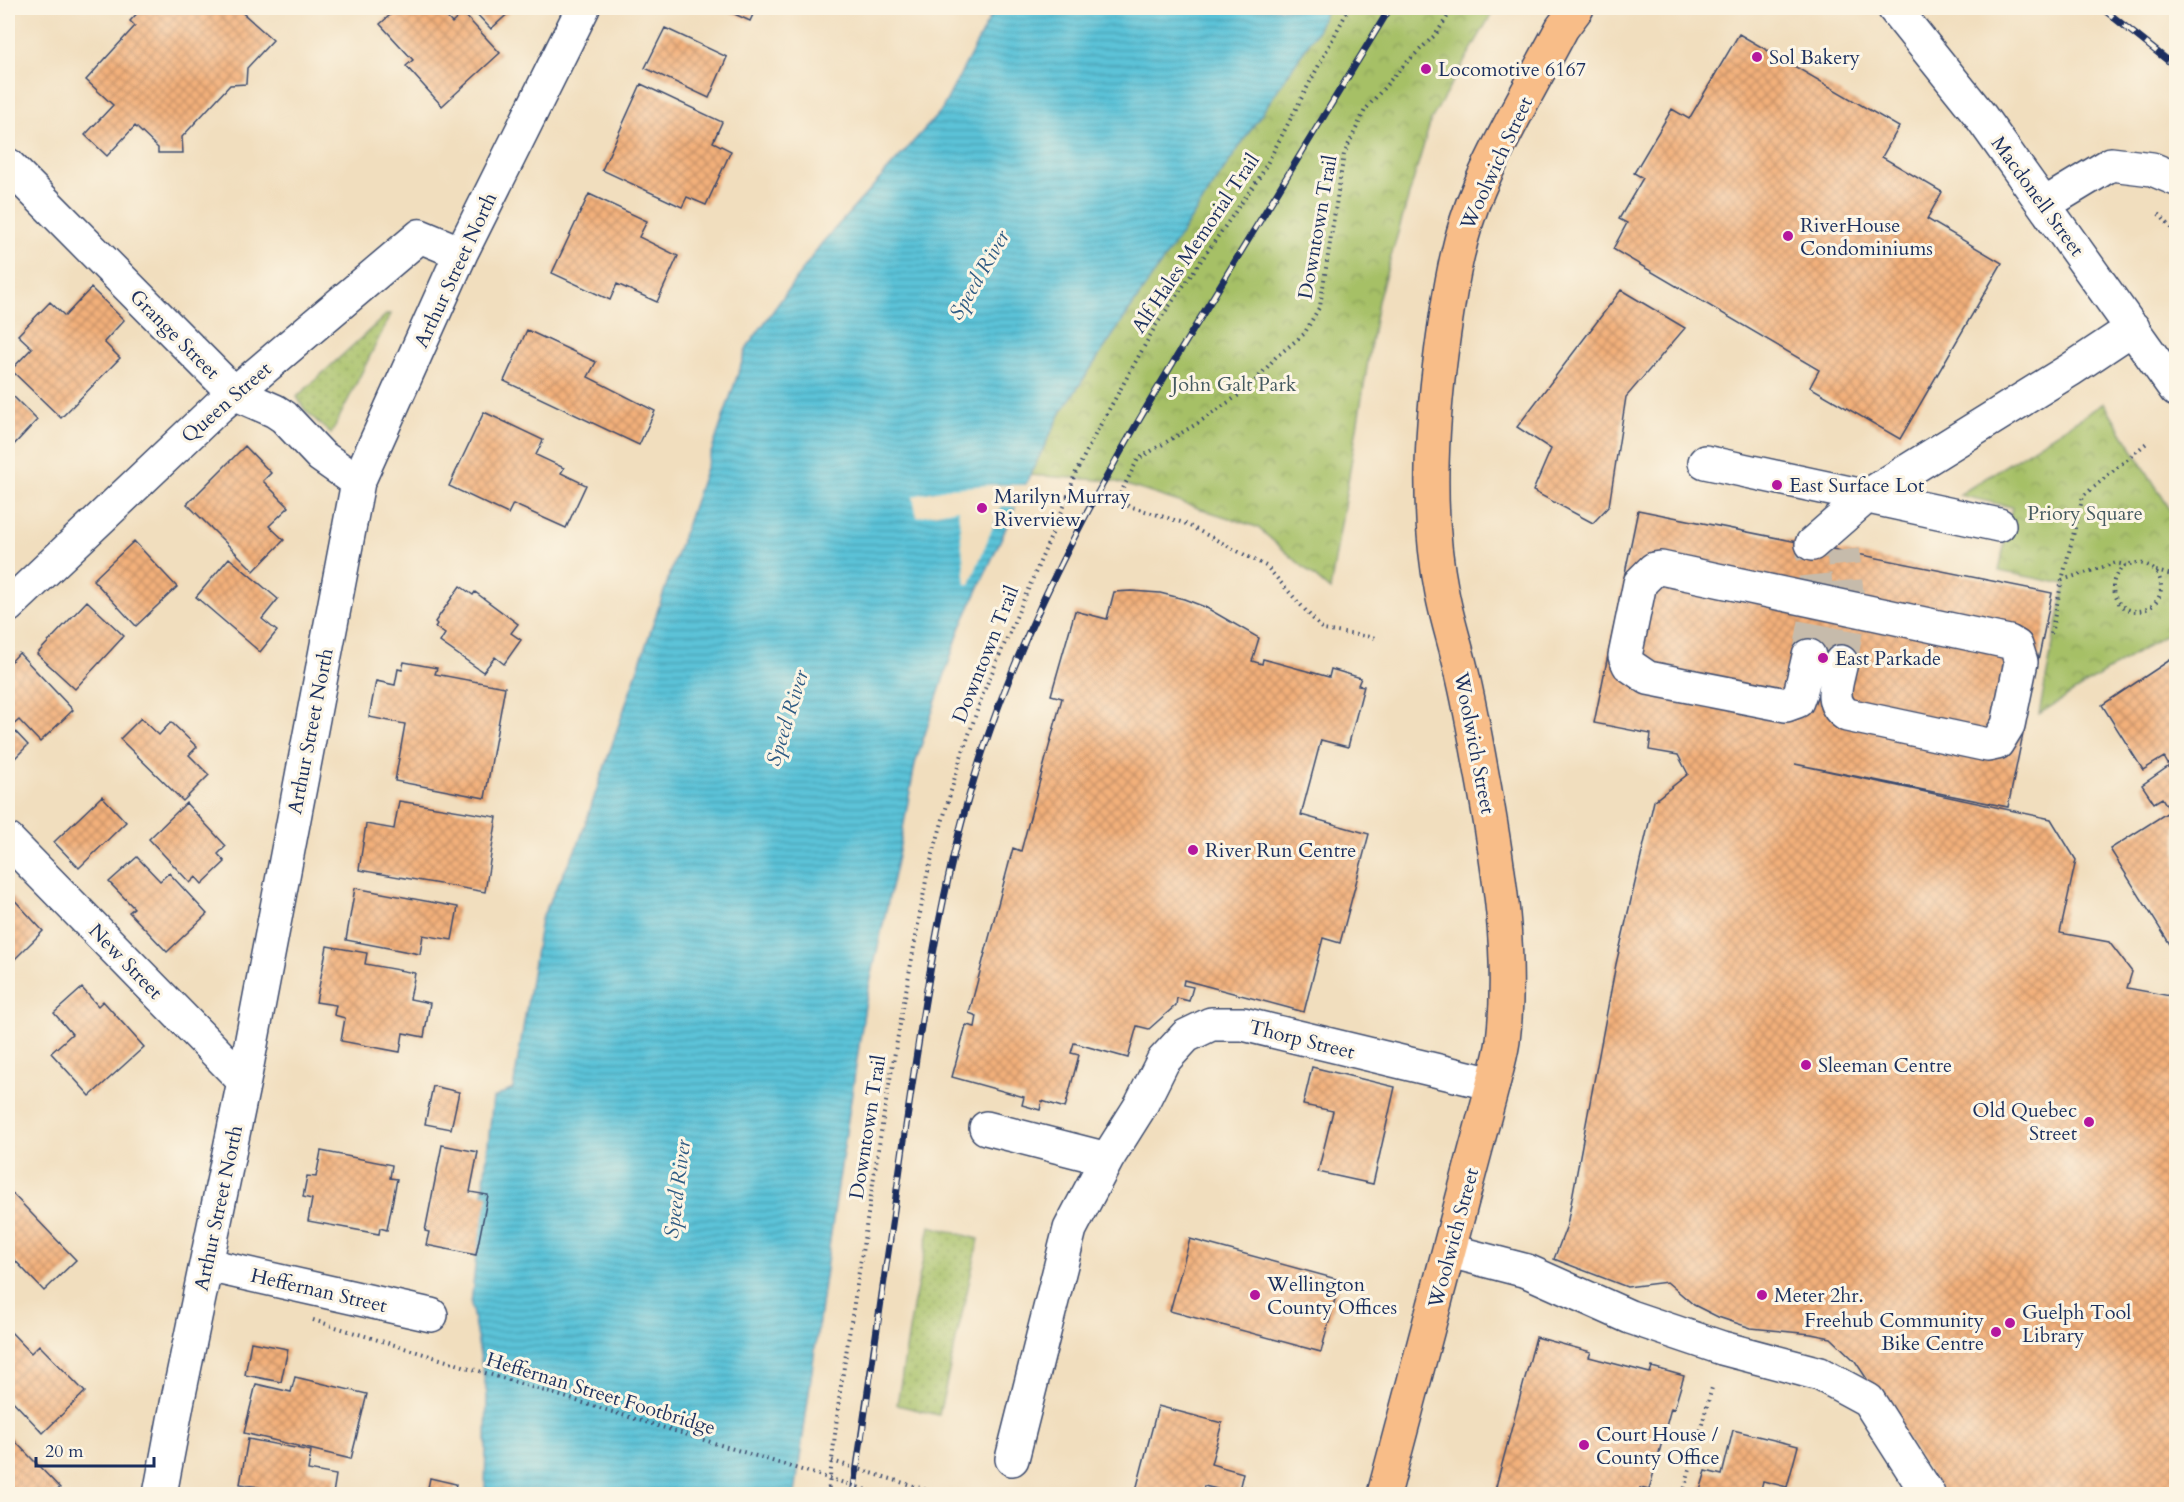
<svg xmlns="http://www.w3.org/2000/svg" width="2184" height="1502" viewBox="0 0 2184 1502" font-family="Cardo,serif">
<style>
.grass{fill:url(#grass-dots);stroke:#607862;stroke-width:1.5}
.park{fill:url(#park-crowns);stroke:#607862;stroke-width:1.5}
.water{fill:url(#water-rules);stroke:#3b799b;stroke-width:1.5}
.pier{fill:#f1debe}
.building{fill:url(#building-cross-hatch)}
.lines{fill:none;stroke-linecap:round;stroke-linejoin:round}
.minor-tunnel{stroke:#c6bbab;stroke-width:33;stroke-dasharray:33 16;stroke-linecap:butt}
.minor-casing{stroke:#3b496c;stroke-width:36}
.major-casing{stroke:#3b496c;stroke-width:36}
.path{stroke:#3b496c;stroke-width:4;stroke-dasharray:1.5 4.5;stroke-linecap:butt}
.minor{stroke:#fff;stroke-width:33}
.major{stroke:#f8bd88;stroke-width:33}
.rail-casing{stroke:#1b2f5e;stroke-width:7}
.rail{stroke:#fcf5e5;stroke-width:4.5;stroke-dasharray:14;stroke-linecap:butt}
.path-bridge{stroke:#3b496c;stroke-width:4;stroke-dasharray:1.5 4.5;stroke-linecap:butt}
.poi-dot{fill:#b5179e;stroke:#fcf5e5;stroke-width:2}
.labels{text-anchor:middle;stroke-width:6;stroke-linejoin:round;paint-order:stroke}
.poi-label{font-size:20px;fill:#1b2f5e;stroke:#fcf5e5;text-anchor:start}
.street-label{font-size:20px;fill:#1b2f5e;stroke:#fcf5e5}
.park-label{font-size:20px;fill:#455a60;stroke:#fcf5e5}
.water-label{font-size:21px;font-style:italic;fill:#2e5b83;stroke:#fcf5e5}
</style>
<defs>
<pattern id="grass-dots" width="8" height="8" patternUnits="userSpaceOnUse" patternTransform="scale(1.5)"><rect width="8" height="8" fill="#a6c066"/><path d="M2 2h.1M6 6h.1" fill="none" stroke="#869c57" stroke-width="1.8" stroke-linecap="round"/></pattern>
<pattern id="park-crowns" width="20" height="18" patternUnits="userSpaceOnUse" patternTransform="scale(1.5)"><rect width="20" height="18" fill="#a6c066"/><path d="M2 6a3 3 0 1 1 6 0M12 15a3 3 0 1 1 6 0" fill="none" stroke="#869c57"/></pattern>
<pattern id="water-rules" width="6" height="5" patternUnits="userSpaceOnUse" patternTransform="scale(1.5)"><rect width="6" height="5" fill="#5bc3d8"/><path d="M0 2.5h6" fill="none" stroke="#4a9fb2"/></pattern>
<pattern id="building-cross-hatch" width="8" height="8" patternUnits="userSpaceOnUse" patternTransform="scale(1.5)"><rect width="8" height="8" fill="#f3b07a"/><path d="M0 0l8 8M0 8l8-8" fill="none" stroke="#c49067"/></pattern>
</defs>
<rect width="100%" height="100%" fill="#fcf5e5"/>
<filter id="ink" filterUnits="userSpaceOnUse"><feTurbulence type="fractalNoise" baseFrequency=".0167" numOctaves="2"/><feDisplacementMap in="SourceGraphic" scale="12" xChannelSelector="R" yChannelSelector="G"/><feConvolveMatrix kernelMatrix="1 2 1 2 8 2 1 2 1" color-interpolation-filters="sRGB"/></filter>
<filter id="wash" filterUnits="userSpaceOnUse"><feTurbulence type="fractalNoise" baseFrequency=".008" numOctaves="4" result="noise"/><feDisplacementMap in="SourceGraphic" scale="24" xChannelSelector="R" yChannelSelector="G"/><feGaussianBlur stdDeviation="1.35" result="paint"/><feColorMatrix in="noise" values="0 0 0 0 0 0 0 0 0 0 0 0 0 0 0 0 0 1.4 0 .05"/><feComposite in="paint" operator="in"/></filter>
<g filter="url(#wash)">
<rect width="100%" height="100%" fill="#f1debe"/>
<path class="grass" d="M387 314H391L331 434 305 410 297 397Z
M930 1226 979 1239 939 1415 897 1405 913 1307Z"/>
<path class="park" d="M1327 8H1495L1431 120 1378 301 1330 590 1257 527 1114 481 1030 475 1062 411 1317 31Z
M2104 403 2176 519V628L2039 714 2065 584 1999 571 2012 507 1959 495Z"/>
<path class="water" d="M995 8H1327L1317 31 1062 411 1030 475 960 629 915 764 898 856 865 1006 831 1233 795 1494H485L487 1394 471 1304 493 1098 513 1089 541 919 579 842 747 347 821 244 941 111Z"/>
<path class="pier" d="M991 485H1029L1019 507 1001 506 970 584H966L958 509 917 517 913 496 950 488Z"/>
<g id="blocks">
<path class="building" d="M142 8H237L273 40 247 68 246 84 230 85 182 137 183 153H158V148L135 126 107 156 85 135 113 105 86 80 135 26 130 21Z
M398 8H438L452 23 463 13 500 53 442 106 406 66 413 60 380 24Z
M471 8H514L491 29Z
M721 8H756L750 21Z
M665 28 727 57 709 98 645 68Z
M1739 34 1899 127 1882 157 1942 192 1927 219 2002 263 1900 439 1810 387 1819 370 1613 249 1627 223 1619 219 1643 178 1634 173 1672 109 1689 119Z
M641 84 722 122 713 142 731 151 706 205 687 197 682 207 602 170Z
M589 194 647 221 639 237 678 256 657 302 617 284 610 300 552 273Z
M91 288 124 320 104 342 120 358 61 418 11 370 32 348 18 335 50 302 65 316Z
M1621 290 1685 328 1626 397 1609 506 1593 523 1533 491 1551 449 1517 427Z
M527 330 596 362 588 377 655 411 639 445 504 381Z
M8 391 37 420 8 451Z
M484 412 543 440 536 455 564 468 561 473 586 485 566 528 513 504 508 514 449 486Z
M245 446 271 473 263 481 289 507 269 526 284 540 254 571 187 504Z
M1638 510 2052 593 2008 807 1795 764 2051 819 2076 860 2060 933 2109 942 2132 972 2127 988 2176 997V1494H1943L1855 1361 1831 1338 1811 1334 1751 1328 1718 1317 1694 1305 1667 1282 1627 1287 1554 1259 1567 1225 1616 964 1654 801 1688 774 1678 755 1649 750 1651 734 1594 723Z
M134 541 177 587 136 626 93 580Z
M229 558 278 599 262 619 277 631 260 652 196 597Z
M460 586 473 595 475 592 518 624 511 633 521 640 504 664 495 657 483 672 440 642 445 634 435 627 437 624 435 622Z
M1131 591 1160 593 1184 599 1205 607 1259 638 1252 661 1262 664 1263 659 1329 677 1331 669 1361 678 1358 685 1364 686 1348 747 1321 740 1301 815 1369 834 1340 943 1323 938 1304 1012 1184 980 1183 985 1193 987 1189 1001 1177 998 1176 1005 1149 1029 1137 1026 1128 1058 1074 1043 1071 1053 1079 1055 1065 1108 1042 1101 1040 1110 1022 1105 1024 1097 952 1077 966 1025 975 1027 977 1016 969 1013 1013 848 1021 851 1062 698 1051 695 1075 611 1107 619 1114 592Z
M87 601 124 636 75 689 37 654Z
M19 653 73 710 40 742 19 720 11 727 28 745 8 765V665Z
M2176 656V954L2110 849 2170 811 2162 798 2154 803 2142 785 2169 766 2164 757 2143 770 2102 705Z
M404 662 437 668 435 674 505 687 485 798 395 781 405 724 369 717 376 681 395 685 398 669 402 670Z
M141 718 159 735 171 722 197 747 189 755 209 775 183 801 120 739Z
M102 796 126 822 79 868 54 842Z
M399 801 497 817 485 892 359 870 366 824 394 829Z
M186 803 226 846 218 854 225 862 202 884 196 877 190 883 149 839Z
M137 857 160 881 169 873 207 914 167 952 129 912 134 908 109 882Z
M355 888 458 907 452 940 423 935 420 954 346 940Z
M8 893 43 931 14 960 8 953Z
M327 946 367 953 365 964 415 973 410 999 430 1003 424 1037 403 1033 400 1052 341 1041 345 1018 334 1015 336 1005 316 1002Z
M82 988 98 1006 103 1001 144 1047 90 1096 51 1053 72 1034 54 1013Z
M1312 1067 1395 1087 1373 1184 1318 1172 1333 1111 1303 1105Z
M433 1086 459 1092 451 1129 425 1124Z
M442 1145 478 1152 470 1192 488 1195 476 1255 426 1245 429 1232 425 1231Z
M321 1151 392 1165 390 1178 397 1179 387 1230 380 1228 379 1234 308 1221 312 1199 303 1197 307 1176 316 1177Z
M8 1189 76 1260 44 1291 8 1253Z
M1190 1239 1340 1280 1321 1352 1170 1311Z
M8 1329 31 1353 39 1345 85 1392 43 1433 8 1396Z
M1536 1337 1591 1352 1589 1357 1650 1373 1652 1367 1684 1376 1674 1409 1671 1408 1649 1490 1640 1488 1638 1494H1494Z
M251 1342 288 1349 281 1382 245 1375Z
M295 1377 367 1394 351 1459 244 1433 256 1384 291 1392Z
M1158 1406 1222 1423 1211 1464 1243 1473 1238 1494 1204 1486 1202 1494H1135Z
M1733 1430 1798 1446 1787 1487 1763 1481 1760 1494H1699L1706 1471 1722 1475Z
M8 1434 60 1488 53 1494H8Z
M248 1439 311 1451 308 1470 336 1475 333 1494H300L240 1484Z
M430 1478 456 1484 454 1494 427 1493Z"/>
</g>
</g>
<g filter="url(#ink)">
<use href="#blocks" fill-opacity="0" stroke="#3b496c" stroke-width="1.5"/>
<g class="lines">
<path class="minor-tunnel" d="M1809 656 1818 606 1812 544
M1841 662 1849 614 1843 550"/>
<defs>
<path id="minor" d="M1894 8 1979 114 2176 390
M8 165 234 393 275 411 284 417 321 456 358 482
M2045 204 2111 164 2152 169 2176 179
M1705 462 1999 525
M1812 544 1867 496 2070 370 2133 328
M8 606 218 407 420 236 461 253
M1809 656 1801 690 1797 701 1786 705 1648 678 1629 665 1625 656 1640 583 1654 569 1661 568 2009 642 2016 646 2021 662 2008 725 1997 743 1988 745 1847 715C1827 702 1837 683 1841 662
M8 840 244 1081
M986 1128 1107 1159
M1450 1251 1527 1271 1630 1317 1722 1348 1820 1374 1868 1400 1928 1494
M207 1265 431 1315
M1012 1459 1070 1229 1107 1159 1141 1105 1163 1061 1186 1036 1211 1024H1243L1493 1084
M160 1494 177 1404 244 1081 358 482 461 253 583 8"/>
<path id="major" d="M1384 1494 1493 1084C1497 1069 1501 1055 1503 1041 1513 956 1499 869 1484 785 1477 748 1471 710 1462 673 1456 646 1447 620 1442 593 1425 508 1432 416 1444 332 1451 283 1459 234 1479 188 1503 133 1534 81 1562 28L1577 8"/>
</defs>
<use href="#minor" class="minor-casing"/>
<use href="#major" class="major-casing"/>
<path class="path" d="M2159 214 2176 233
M1048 494 1116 502 1138 459 1198 423 1249 388 1276 357 1304 334 1320 306 1344 154 1365 110 1400 69 1436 34 1453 8
M1116 502 1184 523 1266 566 1323 630 1377 638
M2113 587a24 24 0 1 1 48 0a24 24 0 1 1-48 0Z
M2156 571 2176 576
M2062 580 2116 563 2126 565
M2051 634 2062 580 2083 496 2149 441
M832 1461 940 1494
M1243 1487 1269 1494
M828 1494 840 1392 884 1113 927 875 959 763 984 691 1069 495 1074 476 1096 433 1156 325 1261 175 1349 8
M1683 1494 1713 1384"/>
<use href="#minor" class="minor"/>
<use href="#major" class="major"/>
<defs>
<path id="rail" d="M2102 8 2176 67
M853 1494C872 1370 889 1244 907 1119 926 989 945 858 989 733 1040 586 1119 450 1201 317 1264 214 1327 111 1390 8"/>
</defs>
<use href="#rail" class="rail-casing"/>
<use href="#rail" class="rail"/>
<path class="path-bridge" d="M313 1320 880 1494"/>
</g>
</g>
<g class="poi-dot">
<circle cx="1757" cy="57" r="6"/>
<circle cx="1426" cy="69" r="6"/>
<circle cx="1788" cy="236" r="6"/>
<circle cx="1777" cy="485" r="6"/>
<circle cx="982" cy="508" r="6"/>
<circle cx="1823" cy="658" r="6"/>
<circle cx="1193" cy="850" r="6"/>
<circle cx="1806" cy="1065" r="6"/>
<circle cx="2089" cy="1122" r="6"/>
<circle cx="1255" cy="1295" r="6"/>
<circle cx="1762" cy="1295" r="6"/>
<circle cx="2010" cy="1323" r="6"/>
<circle cx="1996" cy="1332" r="6"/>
<circle cx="1584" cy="1445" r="6"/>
</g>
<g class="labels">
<g class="poi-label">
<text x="1769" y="64">Sol Bakery</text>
<text x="1438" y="76">Locomotive 6167</text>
<text x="1800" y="232">RiverHouse<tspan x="1800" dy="23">Condominiums</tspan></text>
<text x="1789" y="492">East Surface Lot</text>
<text x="994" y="503">Marilyn Murray<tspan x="994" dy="23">Riverview</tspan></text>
<text x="1835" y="665">East Parkade</text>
<text x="1205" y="857">River Run Centre</text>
<text x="1818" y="1072">Sleeman Centre</text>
<text x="2077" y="1117" text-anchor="end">Old Quebec<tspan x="2077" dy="23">Street</tspan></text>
<text x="1267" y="1291">Wellington<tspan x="1267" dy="23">County Offices</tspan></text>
<text x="1774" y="1302">Meter 2hr.</text>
<text x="2022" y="1319">Guelph Tool<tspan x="2022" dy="23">Library</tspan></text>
<text x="1984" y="1327" text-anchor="end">Freehub Community<tspan x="1984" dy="23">Bike Centre</tspan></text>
<text x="1596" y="1441">Court House /<tspan x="1596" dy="23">County Office</tspan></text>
</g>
<g class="street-label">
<text transform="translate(1496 163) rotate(-65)" y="7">Woolwich Street</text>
<text transform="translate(2038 196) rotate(54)" y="7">Macdonell Street</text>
<text transform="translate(1317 227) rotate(-80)" y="7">Downtown Trail</text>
<text transform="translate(1195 243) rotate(-56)" y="7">Alf Hales Memorial Trail</text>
<text transform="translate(455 270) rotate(-65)" y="7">Arthur Street North</text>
<text transform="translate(175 334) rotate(45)" y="7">Grange Street</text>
<text transform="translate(226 402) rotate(-41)" y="7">Queen Street</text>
<text transform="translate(985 654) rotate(-68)" y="7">Downtown Trail</text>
<text transform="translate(310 731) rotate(-79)" y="7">Arthur Street North</text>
<text transform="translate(1475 743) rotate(79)" y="7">Woolwich Street</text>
<text transform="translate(126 961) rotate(46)" y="7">New Street</text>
<text transform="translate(1302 1039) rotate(14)" y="7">Thorp Street</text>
<text transform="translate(867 1127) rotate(-81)" y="7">Downtown Trail</text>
<text transform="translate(218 1208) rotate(-78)" y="7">Arthur Street North</text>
<text transform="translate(1453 1238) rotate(-75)" y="7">Woolwich Street</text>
<text transform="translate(319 1290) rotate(13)" y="7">Heffernan Street</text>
<text transform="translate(601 1393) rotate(17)" y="7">Heffernan Street Footbridge</text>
</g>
<g class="park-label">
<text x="1234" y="391">John Galt Park</text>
<text x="2085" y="520">Priory Square</text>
</g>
<g class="water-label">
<text transform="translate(979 275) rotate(-60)" y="7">Speed River</text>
<text transform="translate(787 718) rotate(-73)" y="7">Speed River</text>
<text transform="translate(677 1189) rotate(-83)" y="7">Speed River</text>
</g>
</g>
<rect width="2184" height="1502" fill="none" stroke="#fcf5e5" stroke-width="30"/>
<path d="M36 1457v9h118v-9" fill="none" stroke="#1b2f5e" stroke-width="3"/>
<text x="45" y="1457" font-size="18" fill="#1b2f5e" stroke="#fcf5e5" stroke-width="4.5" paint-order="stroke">20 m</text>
</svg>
